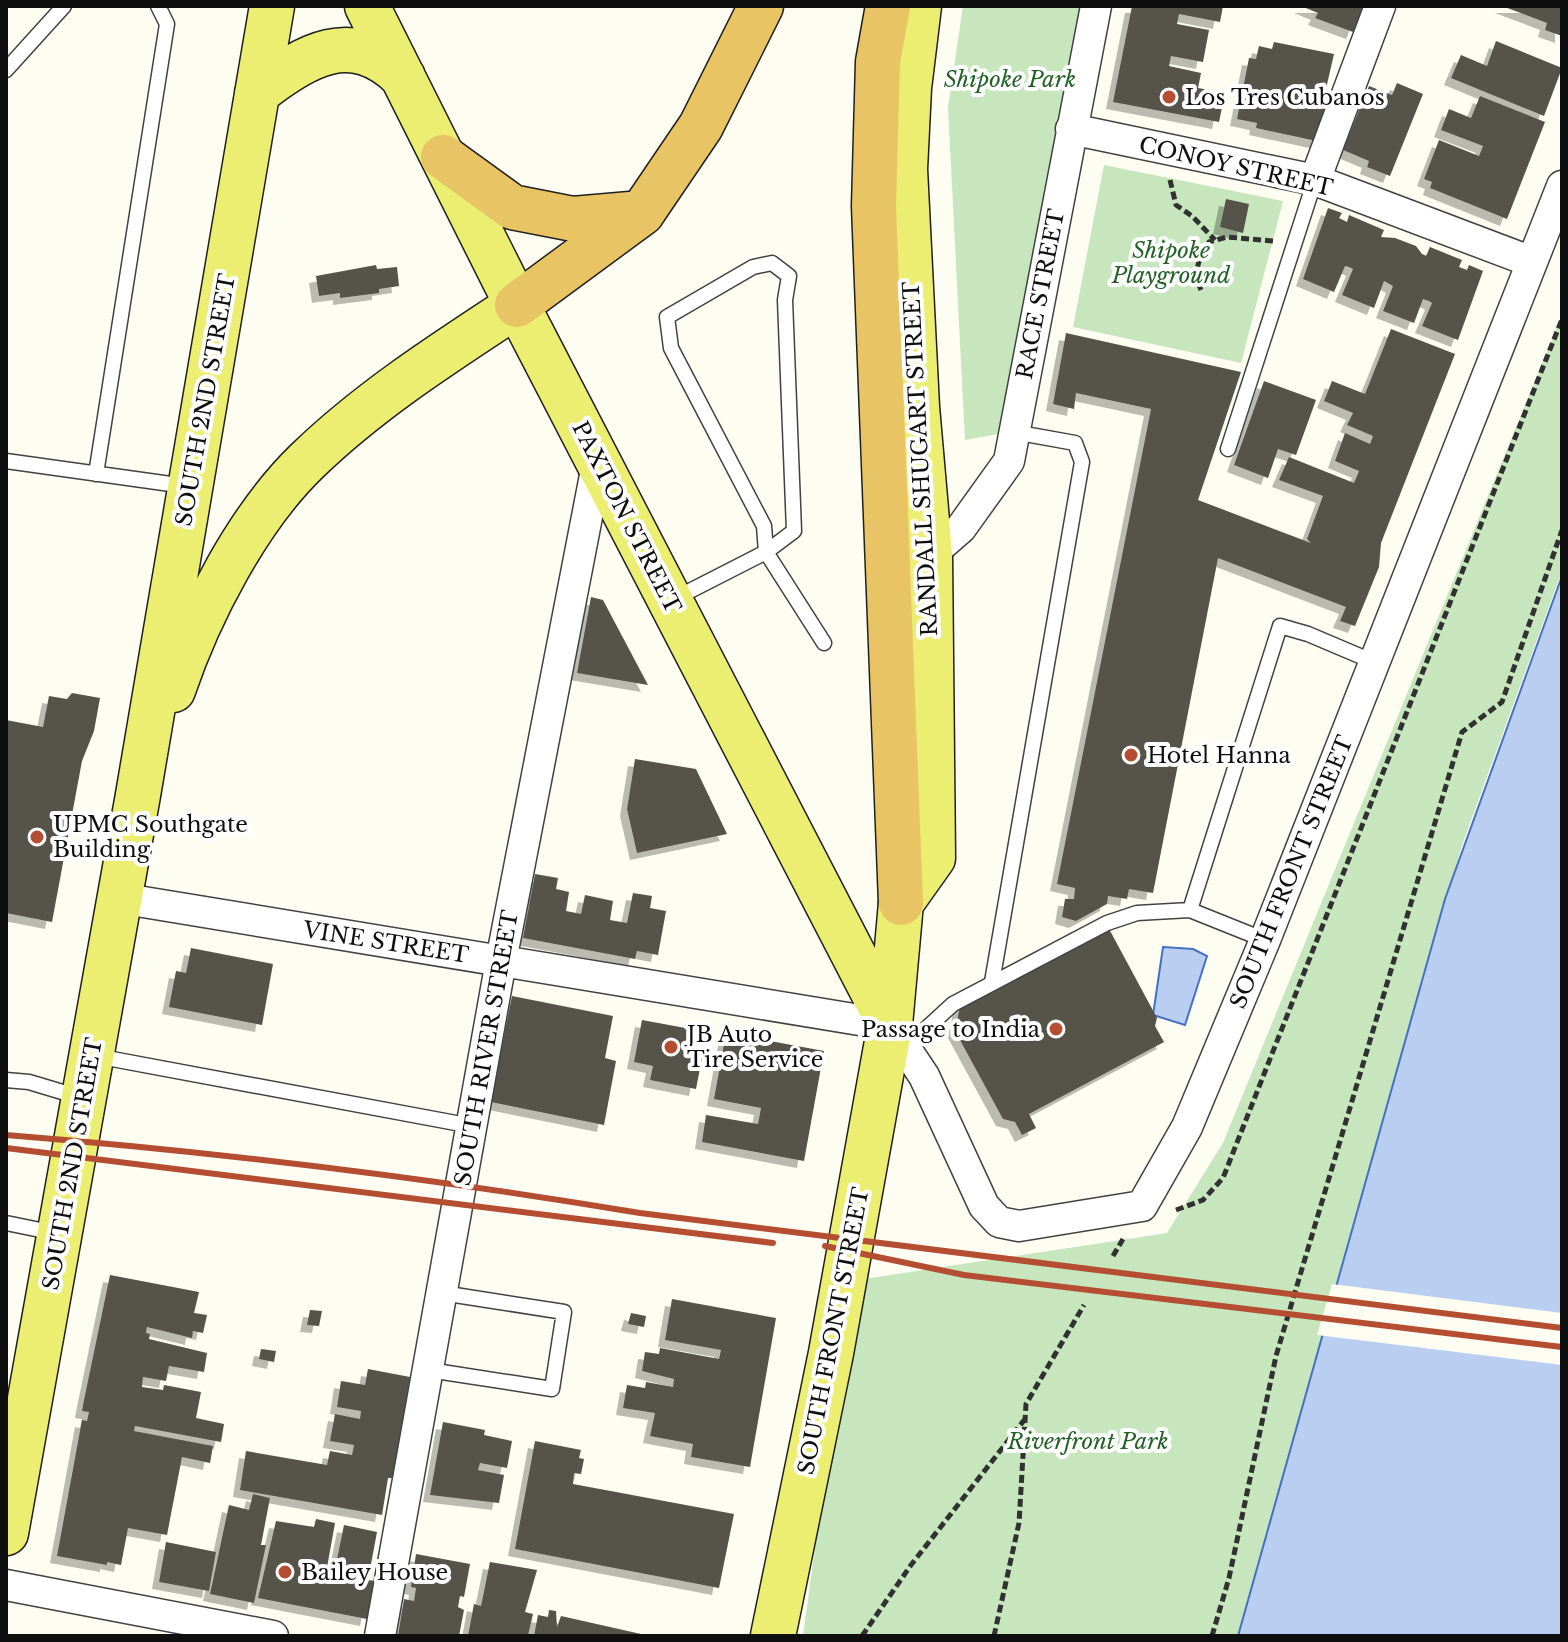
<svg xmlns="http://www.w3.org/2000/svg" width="1568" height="1642" viewBox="0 0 1568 1642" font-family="'Libre Baskerville',serif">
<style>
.green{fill:#c7e6bd}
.water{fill:#bacef1;stroke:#4670c3;stroke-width:2}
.pier{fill:#fdfef1}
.building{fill:#56534c;filter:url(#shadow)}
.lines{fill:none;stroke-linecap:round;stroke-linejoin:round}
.lane-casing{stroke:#424242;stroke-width:17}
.street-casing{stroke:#424242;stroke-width:33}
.primary-casing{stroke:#202020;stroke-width:47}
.highway-casing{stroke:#202020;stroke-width:47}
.path{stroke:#313131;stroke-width:5;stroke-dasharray:8 4;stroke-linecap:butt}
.lane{stroke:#fff;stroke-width:14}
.street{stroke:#fff;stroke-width:30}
.primary{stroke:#ebee71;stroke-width:44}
.highway{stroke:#e9c464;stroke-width:44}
.rail{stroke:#b44d31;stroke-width:6}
.poi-dot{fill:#b44d31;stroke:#fff;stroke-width:3}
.labels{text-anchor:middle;stroke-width:8;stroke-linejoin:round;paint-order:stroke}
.park-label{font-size:22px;font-style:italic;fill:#236227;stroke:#fff}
.poi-label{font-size:22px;fill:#0f0f0f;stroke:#fff;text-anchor:start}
.street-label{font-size:22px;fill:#0f0f0f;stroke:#fff}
</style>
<defs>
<filter id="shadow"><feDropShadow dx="-7" dy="7" stdDeviation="0" flood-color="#0004"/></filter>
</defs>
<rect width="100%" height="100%" fill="#fdfef1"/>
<path class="green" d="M963 6H1082L998 434 965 440 948 108Z
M1104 165 1283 201 1241 363 1073 327Z
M1562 315V571L1462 845 1238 1636H803L819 1518 864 1279 1167 1233 1223 1143Z"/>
<path class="water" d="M1562 576V1636H1238L1445 899Z
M1163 947 1193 949 1207 956 1185 1025 1153 1015Z"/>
<path class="pier" d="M1332 1284 1562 1313V1365L1317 1335Z"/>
<path class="building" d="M1132 6H1223L1220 22 1179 14 1177 24 1209 30 1203 62 1171 56 1169 66 1201 73 1198 88 1225 93 1219 122 1113 102Z
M1301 6H1364L1353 32 1315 18 1318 13Z
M1502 6H1562V36L1545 30 1547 23Z
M1496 41 1562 68 1544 116 1451 78 1461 55 1487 66Z
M1274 42 1334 54 1325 93 1335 95 1321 142 1256 128 1257 123 1237 119 1249 58 1256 59 1259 46 1272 49Z
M1397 83 1423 94 1390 176 1367 167 1369 161 1343 150 1369 86 1392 95Z
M1480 96 1545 122 1507 219 1430 188 1432 182 1424 179 1439 140 1479 156 1483 146 1441 130 1449 109 1471 118Z
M1226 199 1249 204 1243 233 1220 227Z
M1328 208 1342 213 1339 218 1347 222 1349 215 1384 230 1381 237 1395 238 1416 246 1422 254 1426 256 1430 247 1462 260 1459 267 1467 270 1469 265 1483 271 1458 340 1422 326 1432 303 1429 301 1423 299 1414 323 1383 311 1393 286 1384 281 1374 308 1342 295 1353 269 1349 267 1345 266 1334 292 1303 279Z
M376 265 377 269 397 267 399 286 379 289V293L340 298V293L319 296 316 276Z
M1391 329 1455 354 1381 543 1379 567 1355 626 1340 621 1346 607 1218 558 1153 893 1129 889 1127 899 1108 896 1107 904 1076 921 1062 917 1065 899H1074L1075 888 1057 884 1151 409 1076 393 1074 409 1053 404 1066 333 1241 372 1198 500 1311 543 1307 539 1323 496 1279 480 1289 457 1354 483 1359 471 1335 461 1345 433 1370 444 1373 436 1347 425 1353 413 1324 401 1332 381 1365 394Z
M1264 381 1316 400 1296 455 1278 449 1268 478 1234 465Z
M591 597 603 600 648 685 577 673Z
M72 693 100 698 94 731 82 761 52 922 6 913V720L43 727 49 696 67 699Z
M635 759 696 769 727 834 637 853 627 809Z
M535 874 558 878 556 889 569 892 566 911 581 914 585 895 613 901 610 920 627 923 633 893 652 896 650 908 666 911 658 955 637 951 635 959 523 938Z
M1108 927 1157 1018 1155 1026 1164 1042 1029 1114 1036 1128 1022 1135 1015 1122 1003 1119 955 1031 961 1001Z
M191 948 273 964 262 1025 169 1007 176 971 186 973Z
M512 996 613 1016 605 1058 616 1061 604 1125 491 1102Z
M642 1020 707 1032 696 1089 650 1080 653 1066 634 1062Z
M726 1033 824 1051 804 1161 702 1142 706 1115 758 1124 761 1108 714 1099Z
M110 1275 199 1292 194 1313 207 1315 203 1333 193 1331 192 1338 147 1327 146 1333 150 1334 149 1339 207 1353 204 1372 169 1366 166 1381 143 1377 142 1387 163 1390 164 1385 201 1392 196 1418 224 1424 221 1442 135 1426 134 1431 213 1446 210 1463 182 1457 167 1535 128 1528 121 1565 107 1562V1565L57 1556 82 1420 87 1421 89 1412 82 1411 84 1400Z
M672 1299 776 1318 750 1467 691 1457 693 1444 650 1436 655 1413 623 1408 627 1385 645 1388 646 1382 673 1387 674 1379 642 1371 645 1352 659 1354 660 1348 719 1359 721 1350 665 1340Z
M310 1310 322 1311 319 1326 307 1325Z
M631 1313 646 1316 644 1327 628 1324Z
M261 1349 276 1351 274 1362 259 1359Z
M368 1369 410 1377 393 1478H388L382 1515 240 1490 246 1451 327 1465 330 1451 352 1455 354 1445 330 1441 335 1414 360 1419 361 1411 337 1407 341 1381 365 1385Z
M443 1422 485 1430 484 1435 512 1441 507 1468 480 1463 478 1470 504 1475 499 1503 430 1495Z
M535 1441 581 1450 579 1458 584 1459 581 1474 574 1473 573 1484 734 1514 719 1588 515 1549Z
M253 1494 270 1498 261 1545H266L254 1603 210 1594 229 1505 249 1510Z
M316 1519 335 1523 326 1573 334 1574 344 1525 377 1532 368 1580 375 1581 367 1619 258 1598 276 1521 314 1527Z
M166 1542 216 1552 209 1591 159 1582Z
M416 1554 470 1564 464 1597 460 1596 458 1607 464 1610 459 1636H398L404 1599 414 1601 416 1588 411 1587Z
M490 1562 537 1570 525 1612 533 1614 528 1636H468L474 1604 481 1606Z
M549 1610 556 1611 557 1627 561 1616 650 1636H534L538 1615 548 1617Z"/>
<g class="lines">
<defs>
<path id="lane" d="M6 70 64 6
M1228 449 1315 180
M6 461 185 486
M96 474 167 24 158 6
M674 599 766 552 764 526 671 348 667 317 753 267 772 263 789 276 785 300 794 531 766 552 824 643
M1190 910 1280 626 1308 634 1374 662
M992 982 1082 462 1075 443 1014 432
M905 1048 953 1004 1107 923 1137 913 1190 910 1265 940
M96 1056 472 1126
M6 1080 29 1082 79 1097
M6 1223 55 1233
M429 1370 552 1389 564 1312 442 1293"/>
<path id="street" d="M1071 129 1315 180 1532 262
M1315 180 1380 6
M930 555 961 528 1009 461 1096 6
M119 898 890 1025 924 1076 984 1206 999 1222 1019 1226 1142 1206 1187 1127 1265 940 1562 186
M6 1585 273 1636
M380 1636 501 961 598 460"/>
<path id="primary" d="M367 6 517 305 890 1025
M257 93C305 55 352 27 403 77
M173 690C199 613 248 518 307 461 370 400 444 353 517 305
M6 1533 138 795 272 6
M773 1636 831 1353 890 1025 901 903 933 858 930 555 917 407 905 169 909 88 919 6"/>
<path id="highway" d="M888 6 878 62 874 206 901 903
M443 157 512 207 573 219 642 213
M517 305 642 213 701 126 761 6"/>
</defs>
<use href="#lane" class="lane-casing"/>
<use href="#street" class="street-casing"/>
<use href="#primary" class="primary-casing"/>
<use href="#highway" class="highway-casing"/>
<path class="path" d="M1170 180 1176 205 1192 216 1215 240
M1201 290C1193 271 1198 260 1209 242L1227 237 1273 241
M1176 1210 1203 1200 1223 1178 1562 319
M1113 1256 1123 1239
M862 1636 911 1565 1025 1419
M994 1636 1019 1523 1026 1404 1084 1305
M1212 1636 1229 1578 1276 1356 1462 732 1502 702 1562 530"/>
<use href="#lane" class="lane"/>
<use href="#street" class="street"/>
<use href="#primary" class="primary"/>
<use href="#highway" class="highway"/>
<path class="rail" d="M6 1135C218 1152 430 1178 640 1213L1562 1328
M6 1148 773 1243
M825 1246 964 1275 1562 1347"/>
</g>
<g class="poi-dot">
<circle cx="1169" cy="97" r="8"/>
<circle cx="1131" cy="755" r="8"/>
<circle cx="37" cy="837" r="8"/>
<circle cx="1056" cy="1029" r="8"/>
<circle cx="671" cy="1047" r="8"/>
<circle cx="285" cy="1572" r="8"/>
</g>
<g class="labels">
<g class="park-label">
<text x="1010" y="87">Shipoke Park</text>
<text x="1171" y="258">Shipoke<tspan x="1171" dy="25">Playground</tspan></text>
<text x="1088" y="1449">Riverfront Park</text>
</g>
<g class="poi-label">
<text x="1185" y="105">Los Tres Cubanos</text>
<text x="1147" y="763">Hotel Hanna</text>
<text x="53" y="832">UPMC Southgate<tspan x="53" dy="25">Building</tspan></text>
<text x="1040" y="1037" text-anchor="end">Passage to India</text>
<text x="687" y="1042">JB Auto<tspan x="687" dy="25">Tire Service</tspan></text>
<text x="301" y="1580">Bailey House</text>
</g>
<g class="street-label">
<text transform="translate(1236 166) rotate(13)" y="8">CONOY STREET</text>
<text transform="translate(1040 294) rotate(-79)" y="8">RACE STREET</text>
<text transform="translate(205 400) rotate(-80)" y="8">SOUTH 2ND STREET</text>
<text transform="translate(920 459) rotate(-93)" y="8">RANDALL SHUGART STREET</text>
<text transform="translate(627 517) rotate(63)" y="8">PAXTON STREET</text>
<text transform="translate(1291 872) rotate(-68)" y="8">SOUTH FRONT STREET</text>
<text transform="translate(386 942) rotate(9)" y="8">VINE STREET</text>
<text transform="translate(486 1048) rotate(-80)" y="8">SOUTH RIVER STREET</text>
<text transform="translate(72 1164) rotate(-80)" y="8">SOUTH 2ND STREET</text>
<text transform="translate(833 1331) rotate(-79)" y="8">SOUTH FRONT STREET</text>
</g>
</g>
<rect width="1568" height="1642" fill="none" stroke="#0f0f0f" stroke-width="16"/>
</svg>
